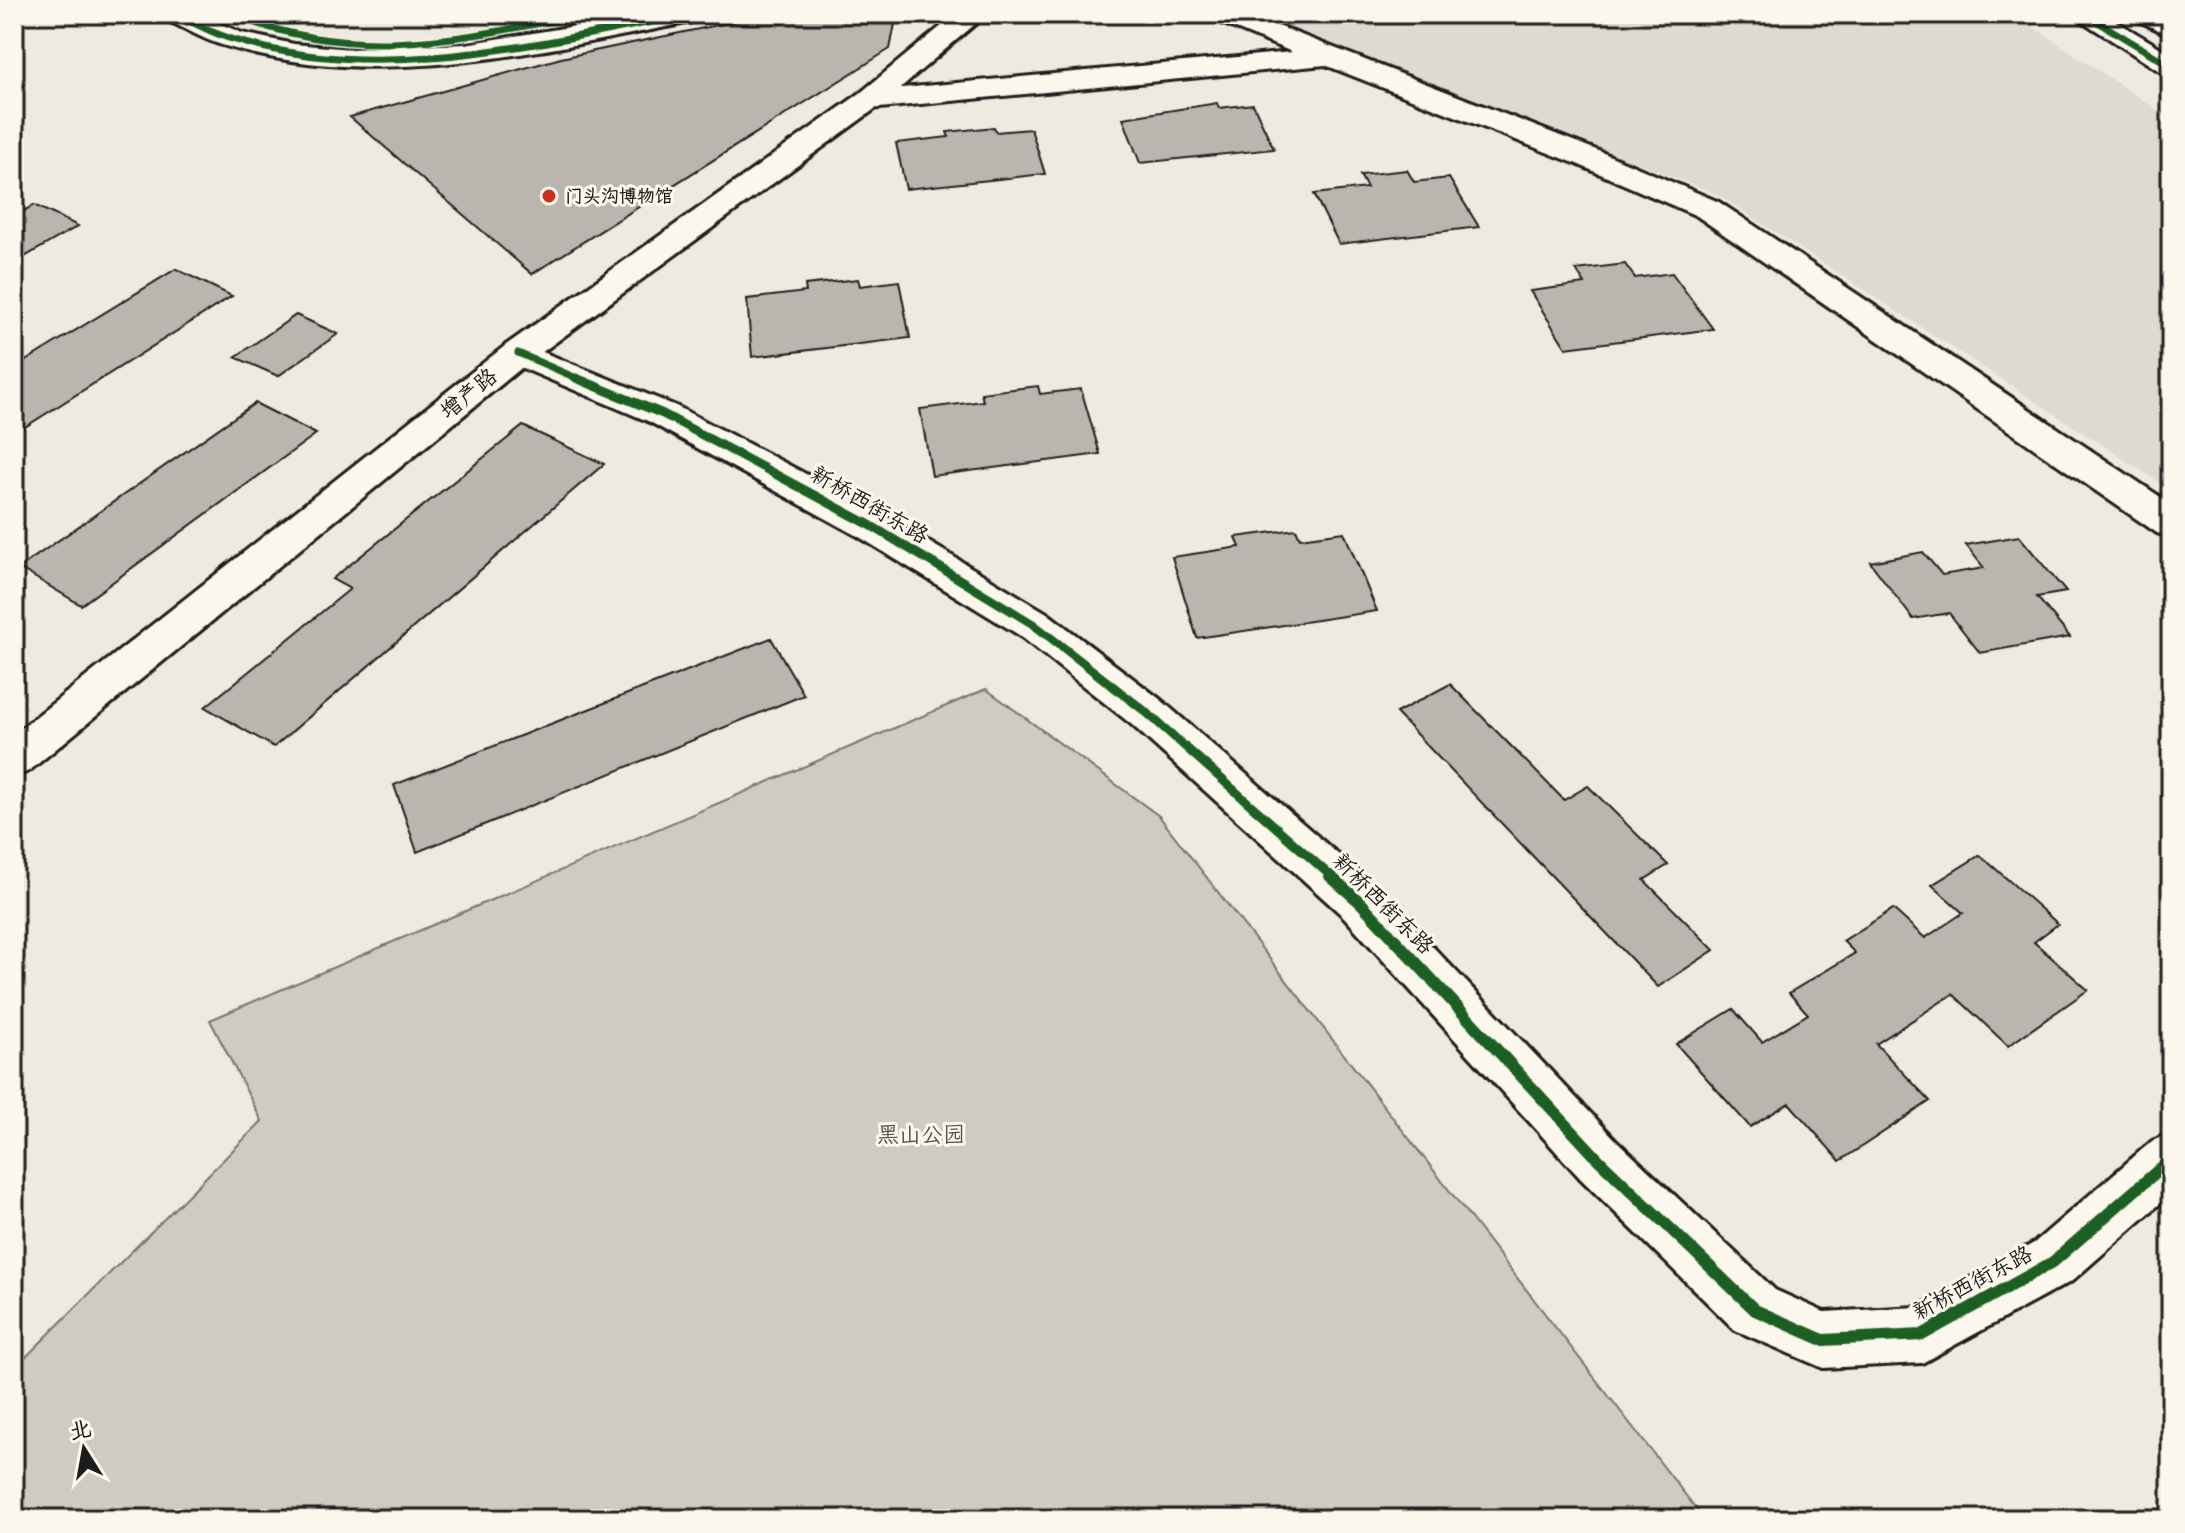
<svg xmlns="http://www.w3.org/2000/svg" width="2185" height="1533" viewBox="0 0 2185 1533" font-family="'Playpen Sans','LXGW WenKai TC',sans-serif">
<style>
.built{fill:#dedad1}
.green{fill:#ceccc2;stroke:#75746f;stroke-width:2}
.building{fill:#b9b6af;stroke:#1c1c1c;stroke-width:2}
.lines{fill:none;stroke-linecap:round;stroke-linejoin:round}
.street-casing{stroke:#1c1c1c;stroke-width:6}
.secondary-casing{stroke:#1c1c1c;stroke-width:6}
.primary-casing{stroke:#1c1c1c;stroke-width:6}
.street{fill:#fbf7ec;fill-rule:evenodd}
.secondary{fill:#fbf7ec;fill-rule:evenodd}
.primary{fill:#fbf7ec;fill-rule:evenodd}
.cycleway-far2-casing{stroke:#fbf7ec;stroke-width:10}
.cycleway-far1-casing{stroke:#fbf7ec;stroke-width:14}
.cycleway-casing{stroke:#fbf7ec;stroke-width:17}
.cycleway-far2{stroke:#1b5e20;stroke-width:7}
.cycleway-far1{stroke:#1b5e20;stroke-width:9}
.cycleway{stroke:#1b5e20;stroke-width:12}
.poi-dot{fill:#c8321e;stroke:#fbf7ec;stroke-width:3}
.labels{text-anchor:middle;stroke-width:6;stroke-linejoin:round;paint-order:stroke}
.far-poi-label{font-size:18px;font-weight:bold;fill:#1c1c1c;stroke:#fbf7ec;text-anchor:start}
.street-label{font-size:22px;fill:#1c1c1c;stroke:#fbf7ec}
.park-label{font-size:22px;fill:#51514e;stroke:#fbf7ec}
</style>
<rect width="100%" height="100%" fill="#eeeadf"/>
<filter id="ink" filterUnits="userSpaceOnUse"><feTurbulence type="fractalNoise" baseFrequency=".0125" numOctaves="2"/><feDisplacementMap in="SourceGraphic" scale="16" xChannelSelector="R" yChannelSelector="G"/><feConvolveMatrix kernelMatrix="1 2 1 2 8 2 1 2 1" color-interpolation-filters="sRGB"/></filter>
<g filter="url(#ink)">
<path class="built" d="M1259 14H2014L2171 119V490L1717 194 1288 29Z"/>
<path class="green" d="M986 689 1159 816 1704 1519H14V1369L262 1121 210 1020Z"/>
<path class="building" d="M770 14H897L890 49 532 274 350 117 561 58Z
M1217 103 1219 108 1253 104 1274 149 1140 163 1123 118Z
M994 127 996 132 1031 129 1045 174 906 189 896 143 949 137 947 132Z
M1407 170 1414 182 1449 178 1479 227 1339 244 1314 194 1367 188 1360 175Z
M34 205 78 226 14 263V217Z
M1625 264 1635 278 1672 273 1713 329 1566 348 1530 291 1585 284 1576 270Z
M176 269 232 296 14 434V368Z
M858 279 860 286 899 281 910 338 752 357 747 299 806 292 805 285Z
M296 315 338 334 278 376 235 357Z
M1038 386 1040 394 1081 389 1100 454 932 476 920 409 983 401 981 393Z
M255 403 316 434 81 605 19 568Z
M523 426 604 464 274 747 205 707 350 589 332 579Z
M1296 529 1300 538 1344 532 1377 611 1197 638 1172 557 1240 547 1236 537Z
M2019 536 2066 592 2037 597 2070 637 1980 653 1949 613 1913 619 1870 562 1923 552 1942 575 1984 568 1966 545Z
M771 638 804 695 417 852 394 785Z
M1450 684 1564 800 1588 786 1668 865 1644 880 1714 950 1658 987 1396 713Z
M1980 855 2058 924 2034 942 2088 990 2008 1046 1953 994 1876 1044 1930 1101 1840 1161 1789 1103 1750 1127 1676 1044 1733 1009 1762 1042 1808 1014 1789 993 1855 953 1843 941 1893 909 1925 938 1963 913 1932 885Z"/>
<g class="lines">
<defs>
<path id="street" d="M1210 14H1247L1599 151 1719 202 2171 504V537L2157 533 1697 216 1577 164 1325 65 869 109 859 106 854 100 859 94 869 91 1292 52 1214 20Z
M518 342 676 406 884 515 1047 613 1161 700 1378 889 1618 1142 1775 1290 1824 1312 1917 1307 2034 1243 2152 1141 2171 1133V1194L2072 1281 1922 1363 1823 1368 1735 1330 1580 1178 1344 917 1131 724 1019 635 856 535 650 422 506 361 501 353 506 345Z"/>
<path id="secondary" d="M162 14H198L242 33 294 44 351 49 465 44 649 14H706L702 20 692 22C540 51 374 93 222 45 202 39 185 28 166 20Z
M956 14H987L879 106 530 361 29 771 14 777V734L506 345 859 94Z"/>
<path id="primary" d="M2071 14H2104L2171 54V74L2161 72Z
M2133 14 2171 17V36L2137 20Z"/>
</defs>
<use href="#street" class="street-casing"/>
<use href="#secondary" class="secondary-casing"/>
<use href="#primary" class="primary-casing"/>
<use href="#street" class="street"/>
<use href="#secondary" class="secondary"/>
<use href="#primary" class="primary"/>
<defs>
<path id="cycleway-far2" d="M176 14C194 23 212 33 232 39 379 85 545 42 692 14
M231 14C354 65 463 38 588 14
M2085 14 2171 66
M518 353 581 380"/>
<path id="cycleway-far1" d="M576 378 663 414 870 525 1033 624 1146 712 1333 878"/>
<path id="cycleway" d="M1330 876 1361 903 1599 1160 1755 1310 1823 1340 1922 1335 2053 1262 2171 1159"/>
</defs>
<use href="#cycleway-far2" class="cycleway-far2-casing"/>
<use href="#cycleway-far1" class="cycleway-far1-casing"/>
<use href="#cycleway" class="cycleway-casing"/>
<use href="#cycleway-far2" class="cycleway-far2"/>
<use href="#cycleway-far1" class="cycleway-far1"/>
<use href="#cycleway" class="cycleway"/>
</g>
</g>
<circle class="poi-dot" cx="549" cy="196" r="8"/>
<g class="labels">
<g class="far-poi-label">
<text x="565" y="202">门头沟博物馆</text>
</g>
<g class="street-label">
<text transform="translate(468 393) rotate(-39)" y="8">增产路</text>
<text transform="translate(870 504) rotate(30)" y="8">新桥西街东路</text>
<text transform="translate(1384 903) rotate(45)" y="8">新桥西街东路</text>
<text transform="translate(1972 1282) rotate(-28)" y="8">新桥西街东路</text>
</g>
<g class="park-label">
<text x="921" y="1142">黑山公园</text>
</g>
</g>
<rect width="2185" height="1533" fill="none" stroke="#fbf7ec" stroke-width="48"/>
<rect x="24" y="24" width="2137" height="1485" fill="none" stroke="#1c1c1c" stroke-width="3" filter="url(#ink)"/>
<g transform="translate(84 1449) rotate(349)" stroke="#fbf7ec" stroke-width="6" paint-order="stroke">
<path d="M0-6L14 30L0 20L-14 30Z" fill="#1c1c1c"/>
<text y="-12" font-size="22" font-weight="bold" text-anchor="middle" fill="#1c1c1c">北</text>
</g>
</svg>
